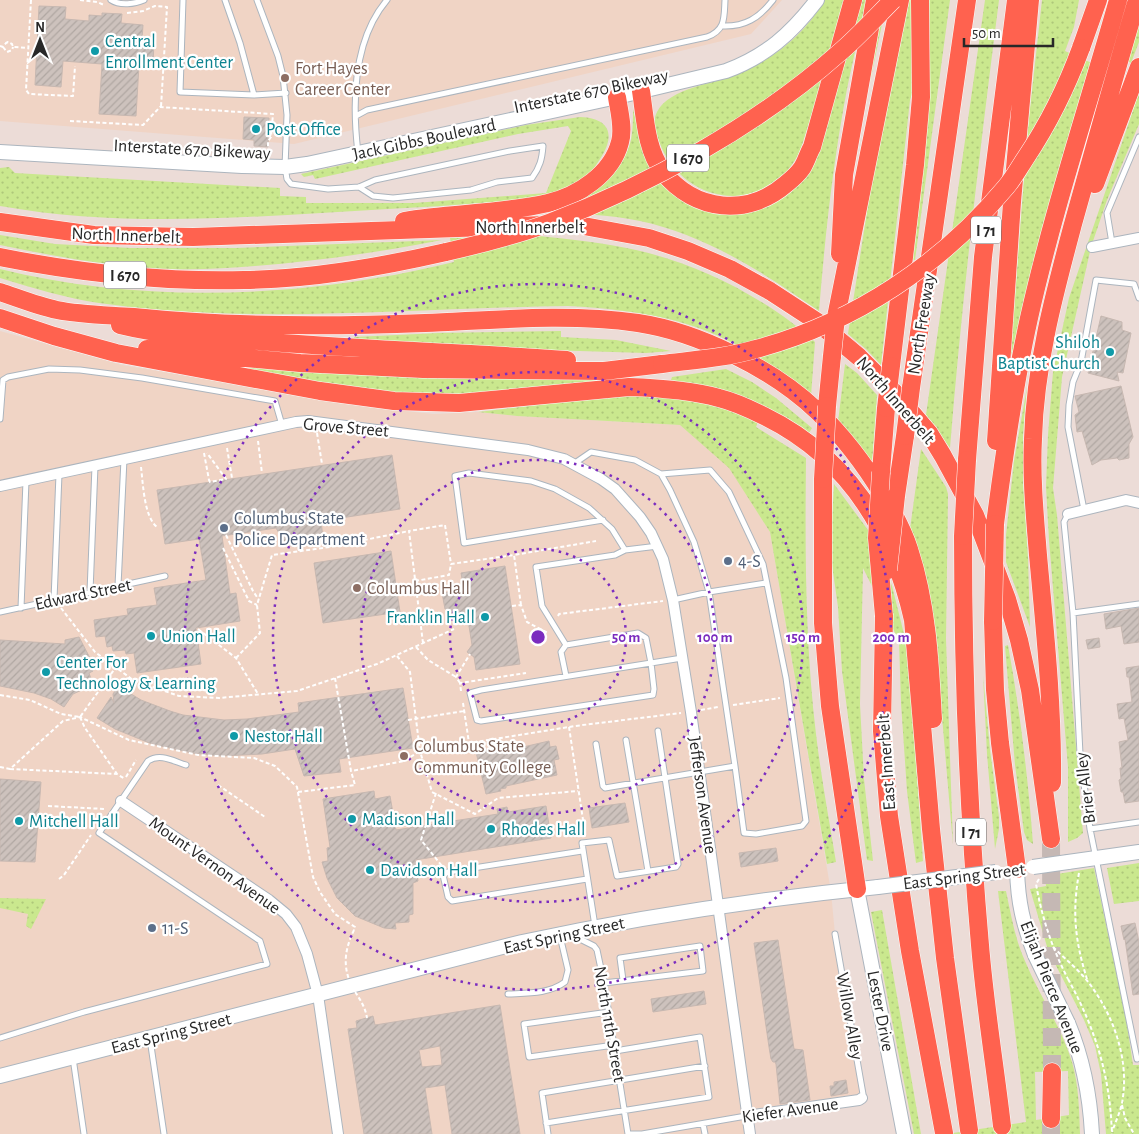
<svg xmlns="http://www.w3.org/2000/svg" width="1139" height="1134" viewBox="0 0 1139 1134" font-family="'Alegreya Sans',sans-serif">
<style>
.education{fill:#f0d4c5}
.green{fill:url(#green-dots);fill-rule:evenodd}
.building{fill:url(#building-hatch);stroke:#c7b8b1;fill-rule:evenodd}
.lines{fill:none;stroke-linecap:round;stroke-linejoin:round}
.highway-tunnel{stroke:#c5b8b4;stroke-width:18;stroke-dasharray:18 9;stroke-linecap:butt}
.lane-casing{stroke:#acb5be;stroke-width:7}
.street-casing{stroke:#acb5be;stroke-width:12}
.secondary-casing{stroke:#acb5be;stroke-width:16}
.highway-casing{stroke:#fff;stroke-width:19}
.path{stroke:#fff;stroke-width:2;stroke-dasharray:4 2.5;stroke-linecap:butt}
.lane{stroke:#fff;stroke-width:5}
.street{stroke:#fff;stroke-width:10}
.secondary{stroke:#fff;stroke-width:14}
.highway{stroke:#ff624f;stroke-width:18}
.secondary-bridge-casing{stroke:#acb5be;stroke-width:16;stroke-linecap:butt}
.highway-bridge-casing{stroke:#fff;stroke-width:19;stroke-linecap:butt}
.path-bridge{stroke:#fff;stroke-width:2;stroke-dasharray:4 2.5;stroke-linecap:butt}
.secondary-bridge{stroke:#fff;stroke-width:14}
.highway-bridge{stroke:#ff624f;stroke-width:18}
.ring{fill:none;stroke:#7b2cbf;stroke-width:2.5;stroke-dasharray:2.5 5}
.culture-dot{fill:#0f9aa8;stroke:#fff;stroke-width:2}
.education-dot{fill:#8d6e63;stroke:#fff;stroke-width:2}
.service-dot{fill:#5c6f8a;stroke:#fff;stroke-width:2}
.labels{text-anchor:middle;stroke-width:4.5;stroke-linejoin:round;paint-order:stroke}
.shield{fill:#fff;stroke:#686868;stroke-width:1}
.shield-label{font-size:16px;font-weight:bold;fill:#282828}
.culture-label{font-size:18px;fill:#0d838f;stroke:#fff;text-anchor:start}
.education-label{font-size:18px;fill:#785e54;stroke:#fff;text-anchor:start}
.street-label{font-size:18px;fill:#282828;stroke:#fff}
.service-label{font-size:18px;fill:#4e5e75;stroke:#fff;text-anchor:start}
.centre{fill:#7b2cbf;stroke:#fff;stroke-width:2.5}
.ring-label{font-size:15px;text-anchor:middle;font-weight:bold;fill:#7b2cbf;stroke:#fff;stroke-width:4.5;stroke-linejoin:round;paint-order:stroke}
</style>
<defs>
<pattern id="green-dots" width="8" height="8" patternUnits="userSpaceOnUse" patternTransform="scale(1.25)"><rect width="8" height="8" fill="#cae88e"/><path d="M2 2h.1M6 6h.1" fill="none" stroke="#aec77a" stroke-width="1.8" stroke-linecap="round"/></pattern>
<pattern id="building-hatch" width="6" height="6" patternUnits="userSpaceOnUse" patternTransform="scale(1.25)"><rect width="6" height="6" fill="#cdc2bd"/><path d="M-1 1l2-2M0 6l6-6M5 7l2-2" fill="none" stroke="#b0a7a2"/></pattern>
</defs>
<rect width="100%" height="100%" fill="#ecdcd7"/>
<path class="education" d="M0 0H782L751 34 294 144 0 121Z
M0 331 122 365 384 409 434 414 478 412 517 416 680 425 729 467 770 532 831 892 835 934 863 1094 747 1116 750 1134H0Z"/>
<path class="green" d="M825 0H844C834 39 823 78 811 117 805 133 802 152 791 166 753 217 679 199 659 141 656 133 652 121 657 112 670 87 716 84 740 73 777 57 804 34 825 0Z
M861 0H867C860 30 853 59 847 89 833 162 825 237 819 311 764 273 706 235 640 221 611 215 582 214 552 211 586 193 621 181 631 140 633 130 633 119 633 109L640 136 666 187C680 190 757 209 765 206 784 201 797 188 808 173Z
M882 0H887L870 82H867Z
M909 0H912L914 88 910 100 881 365 867 350 848 334 876 154Z
M928 0H950L915 260 910 259 927 122 930 77Z
M985 0H999C980 149 962 298 950 448L926 415Z
M1042 0H1079L1074 27 1065 51 1094 64 1034 267 1010 360 1028 127Z
M1139 21V42L1131 63 1128 61Z
M1139 93V124L1107 200 1091 247 1062 377 1053 488 1057 515 1083 833 1077 838 1068 842V767L1049 540 1046 487 1048 435 1053 372 1069 298Z
M580 117C610 118 616 135 600 159 596 165 593 171 586 176 574 184 564 191 550 195 532 200 512 200 494 202 459 205 423 207 388 209 259 216 128 229 0 206V168L9 167 15 173 280 188V196L306 197V203H414L546 193 571 131 568 126 518 134 315 179 313 175 304 177 301 174 526 125Z
M0 235 55 244 131 248H236L442 240C380 252 319 261 255 266 228 268 200 270 172 269 114 267 57 257 0 245Z
M538 236C571 239 604 243 636 250 699 264 768 299 815 342L811 396C784 374 756 354 725 339 676 315 621 309 568 306 411 308 255 325 99 303 66 298 33 288 0 278V269C120 299 254 299 376 278 402 274 428 268 454 262L450 238Z
M561 331V337L616 340 671 351 646 353 512 349 355 340 354 337 439 333Z
M845 364 857 373 877 395 872 464 838 422Z
M244 367 406 377 607 380 471 397H443L359 390 243 369Z
M726 369 752 382 776 398 812 428 809 433C763 402 726 389 671 380L672 377Z
M1027 387 1023 435V483L1028 558 1030 627 1006 562V535L1014 461Z
M615 396C641 396 671 395 696 400 717 405 738 414 758 422L756 427 806 458C805 550 805 643 816 734 821 777 829 819 836 862L827 864 770 532 729 468 680 425 517 416 478 412Z
M921 449 946 487 948 494 946 639 953 845 934 623 928 588 910 529Z
M834 484 868 530 892 586 905 638 910 678 923 861 916 863 907 791 901 703 899 641 863 568 860 704 864 779 873 861 867 860 842 671 838 607 830 551Z
M1008 645C1020 711 1028 777 1033 844L1027 840 1024 832 1015 765 1005 646Z
M983 675 990 750 999 817V829L995 849 987 754Z
M1139 863V901L1114 904 1107 868Z
M1094 868 1126 1018 1133 1065H1139V1134H1106L1101 1074 1095 1046 1084 1020 1048 950 1030 889 1046 886 1045 876Z
M998 891H1006C1011 915 1015 939 1025 961 1039 995 1061 1026 1072 1062 1079 1086 1079 1110 1080 1134H946L1026 1122ZM1068 1071 1069 1115 1036 1120 1035 1072Z
M0 898 46 899 31 929 26 926 28 914 0 908Z
M882 910 921 1134H914L871 912Z"/>
<path class="building" d="M39 6 66 7 65 19 89 21V15L102 16V13L122 14 121 23 143 25 142 39 154 40 153 66 139 65 136 116 99 114 102 64 63 61 61 87 35 85Z
M244 117 269 118 268 147 254 146V140L243 139Z
M1101 316 1122 322V330L1131 333 1123 373 1117 372 1119 381 1088 373Z
M1121 386 1133 437 1129 444V458L1119 460 1117 458 1101 460 1092 465 1082 431 1077 432 1075 415 1079 412 1075 396Z
M392 455 400 509 321 521 323 538 300 546H292L285 543 276 528 222 536 230 594 236 593 240 621 196 628 201 664 137 673 134 653 126 654 125 650 113 651 112 646 107 647 105 636 96 637 94 620 128 615 127 609 157 605 154 588 206 580 199 539 165 544 157 490Z
M391 551 400 612 323 623 314 563Z
M505 566 520 664 476 670 474 657 467 652 472 645 469 626 445 609 442 593 464 590 461 573Z
M1139 608V642L1124 644 1121 626 1106 629 1104 614Z
M79 637 91 660 88 661 93 671 89 673 93 685 73 694 64 707 51 699 34 693 0 686V640L65 644V640Z
M1099 638 1100 647 1088 649 1086 640Z
M1139 666V801L1125 803 1123 792H1121L1119 780 1121 779 1120 768H1122L1119 742 1128 740 1124 718 1119 719 1117 704 1132 702 1129 677H1127L1126 668Z
M118 686 141 700 170 711 183 715 224 720 247 719 299 712 298 703 403 688 413 748 339 759 341 772 304 776 295 749 262 754 221 756 192 753 152 744 115 729 97 718 111 697 114 703 113 694Z
M549 741 550 747 556 746 559 759 554 760 557 775 506 786V788L500 789 501 791 486 794 476 752 492 748V751L496 750 497 753Z
M0 779 41 782 35 862 0 861Z
M374 791 375 799 390 796 396 830 498 814 497 809 507 807 508 812 546 806 551 838 415 860 418 881 413 883V914L409 915V922L395 923 396 929 384 928 355 916 337 898 327 878 322 862 328 861 327 848 330 847 323 799Z
M625 803 629 822 592 828 589 808Z
M776 848 778 861 741 867 739 853Z
M1135 923 1139 942V994L1133 995 1125 939 1124 940 1121 926Z
M778 940 794 1049 803 1050 810 1100 780 1104 776 1064 775 1062H773L771 1059 769 1047 754 943Z
M704 991 706 1004 653 1012 651 999Z
M500 1005 520 1134H452L445 1085 425 1088 432 1134H364L348 1029 357 1028 356 1021 373 1016 375 1025ZM440 1046 442 1065 422 1067 419 1050Z
M846 1080 848 1093 831 1096 830 1086H834V1082Z"/>
<g class="lines">
<path class="highway-tunnel" d="M1051 839 1052 1072
M1051 1134V1119"/>
<defs>
<path id="lane" d="M111 0C120 6 135 4 144 0
M183 0 180 92 254 95 240 43 225 0
M257 0 278 56 283 76 287 115 285 167 287 179 291 184 328 189 359 187 375 180 510 151 543 146C542 159 540 167 532 178L497 182 471 190 393 198 373 196 359 187
M722 26C745 27 759 18 773 0
M254 95 286 93
M356 116 367 110 707 37C726 30 724 17 725 0
M358 153C352 102 353 40 387 0
M1112 243 1107 213 1139 137
M0 419 3 380 8 377 49 369 80 370 142 378 275 401 282 425
M575 463 591 452 635 460 661 474 670 490 694 542 709 592 735 766
M1084 510 1068 427 1069 405 1073 382 1081 362 1096 280 1134 284 1139 298
M1068 514 1064 522 1073 613 1080 754 1090 829 1137 1059
M603 520 464 543 455 476 469 473 531 481 555 489 589 508 612 529 625 550 658 546
M625 550 615 555 536 567 542 606 566 645 638 633 646 638 651 663 682 658
M118 586 124 459
M90 592 95 466
M54 600 59 474
M673 600 709 592 766 583
M21 608 26 481
M0 612 165 576
M1073 613 1139 604
M566 645 561 652 566 676
M651 663 654 689 653 695 481 721 477 720 470 693 481 690Z
M626 740 648 871
M596 744 603 786 605 788 735 766 744 833 756 834 802 826 806 821 786 678 763 564 729 492 710 470 661 474
M1090 829 1139 822
M582 851 448 872 443 875 448 897 452 901 587 879
M595 926 582 843 609 840 617 876 676 867 678 864 658 731
M835 934 863 1094 862 1098
M572 935 594 946 597 950 604 983 628 1134
M604 983 703 971 700 946 620 958 623 980
M508 994C527 993 549 994 565 982L568 970 560 936
M609 1012 524 1024 529 1057 614 1045
M0 1038 84 1012 267 964 260 941 99 833 148 761C160 753 173 761 186 765
M150 1039 164 1134
M73 1058 84 1134
M546 1123 709 1097 700 1037 615 1051
M703 1124 705 1134
M548 1134 542 1093 705 1066
M628 1134H642L746 1116"/>
<path id="street" d="M1092 247 1139 238
M0 486 296 422 308 421 528 450 564 459 601 479 615 489 640 517 651 533 663 559 673 600 691 712 750 1134
M1068 514 1126 500 1139 503
M121 801 269 900 286 914 296 927 307 954 318 995 338 1134
M746 1116 859 1100 862 1098"/>
<path id="secondary" d="M0 152 242 166 285 167 307 164 617 97 726 71C766 56 791 34 817 0
M1068 862 1139 852
M1017 869C1018 904 1023 923 1035 955
M857 889 904 1134
M1068 1023C1083 1059 1090 1095 1092 1134
M0 1076 522 942C639 917 759 899 878 887"/>
<path id="highway" d="M1081 48 1098 0
M641 91C645 117 646 150 663 172 695 212 748 217 786 184 791 180 798 174 802 168 806 162 808 154 812 147L853 0
M1095 184 1139 67
M404 221C451 213 501 214 548 203 578 196 612 174 620 142 624 128 619 111 617 97
M0 222 94 235 193 237 573 224 649 238 688 251 730 269 770 291 816 321 859 357 894 392 929 433 943 456 975 515 1007 599 1019 640 1030 690 1051 839
M840 254 844 175 875 0
M0 257C80 273 162 282 244 280 313 279 380 267 446 252
M0 292C18 298 38 306 57 310 82 315 108 315 134 317 231 327 327 327 425 323 496 320 567 313 638 323 698 332 773 369 817 411 843 436 865 465 883 495 893 512 903 530 909 549 927 604 930 661 933 719
M836 317 900 0
M0 318 54 336 116 353 320 391 394 401 459 403 629 387C659 388 690 390 719 398 735 402 750 409 764 416 848 457 893 531 913 620L931 829 945 958 969 1130
M120 325C169 337 220 338 271 342 369 350 468 353 567 360
M147 349 300 363 423 369 604 371 662 364
M891 366 915 165 921 97 920 0
M911 388 967 0
M827 406 832 356
M996 441 1012 202 1030 0
M967 460 983 257 1016 0
M881 472 886 408
M823 479V623L830 706 857 889
M896 496 905 436
M995 524C1004 455 1014 386 1029 318 1053 211 1088 106 1118 0
M963 536C963 673 968 809 980 945 985 1006 995 1066 1002 1126
M884 616 882 731 889 816 910 951 944 1133
M993 621 995 690 1000 743 1017 869
M1052 783C1053 707 1045 631 1038 555 1035 517 1031 478 1033 439 1035 365 1054 295 1073 224 1094 149 1115 74 1137 0
M1051 1119 1052 1072"/>
</defs>
<use href="#lane" class="lane-casing"/>
<use href="#street" class="street-casing"/>
<use href="#secondary" class="secondary-casing"/>
<use href="#highway" class="highway-casing"/>
<path class="path" d="M31 0 26 90 29 94 73 96 75 66
M80 0 97 2 104 5
M127 13 143 11 155 6 167 7 161 107
M0 46 3 47 6 43 8 42 12 44 13 47 28 48
M3 47 7 52 12 50 13 47
M70 121 143 125 160 107 273 114 271 137 268 141V153
M210 150 258 152
M317 433 322 464
M258 441 262 473
M227 448 232 478
M204 453 209 480 210 482 226 479 207 453
M141 467C143 483 144 517 157 527
M226 535 253 591 259 600
M223 548 249 601 257 605
M415 581 449 575 451 564
M521 605 514 555 596 541
M512 606 521 605 527 622 548 633
M61 608 95 652 133 680 179 696 219 698 297 691 377 664 454 629
M558 616 559 614 663 601
M198 629 236 658 258 694
M423 643 409 531 445 525 451 564 514 555
M416 647 428 660 456 677
M397 656 410 672 420 751 432 792 475 814 498 798 578 791
M236 658 260 633 257 605 272 555 330 547 409 531
M335 678 351 771 404 761 420 751 575 726 681 713
M460 683 456 677 470 654
M461 691 460 683 526 673
M0 695 30 700 61 714 80 717 116 667
M463 703 469 743
M733 705 780 698
M701 710 718 707
M80 717 85 728 117 774 125 779
M408 720 464 711
M569 727 585 833
M0 767 10 769 63 721 80 717 129 740 198 755 254 758 275 766 297 787 313 877 320 892 335 914 355 927 354 930
M10 769 117 774
M126 777 136 760
M218 785 265 817
M298 792 355 785 351 771
M436 793 421 840 442 866
M48 806 105 809
M1079 873C1072 912 1075 941 1087 979
M59 879 64 875 91 835
M1053 947C1065 959 1079 970 1089 983 1114 1016 1130 1061 1122 1103 1120 1113 1115 1123 1112 1132
M1068 979C1096 1030 1110 1076 1112 1134
M1122 1105 1125 1118 1134 1134"/>
<use href="#lane" class="lane"/>
<use href="#street" class="street"/>
<use href="#secondary" class="secondary"/>
<use href="#highway" class="highway"/>
<defs>
<path id="secondary-bridge" d="M1033 867 1068 862
M878 887 996 872
M1035 955 1068 1023"/>
<path id="highway-bridge" d="M446 252C481 244 516 235 549 223 649 185 758 125 839 53 858 37 875 18 893 0
M832 356 836 317
M662 364C694 360 725 358 756 349 854 323 941 265 1006 187 1013 179 1019 168 1025 159 1049 123 1066 89 1081 48
M886 408 891 366
M905 436 911 388
M881 472 877 538 884 616
M823 479 827 406
M963 536 967 460
M888 570 896 496
M993 621 995 524"/>
</defs>
<use href="#secondary-bridge" class="secondary-bridge-casing"/>
<use href="#highway-bridge" class="highway-bridge-casing"/>
<path class="path-bridge" d="M1039 879 1036 884C1042 918 1052 948 1068 979
M354 930C344 951 342 969 354 990 360 1000 365 1006 367 1018"/>
<use href="#secondary-bridge" class="secondary-bridge"/>
<use href="#highway-bridge" class="highway-bridge"/>
</g>
<g class="ring">
<circle cx="538" cy="637" r="88"/>
<circle cx="538" cy="637" r="177"/>
<circle cx="538" cy="637" r="265"/>
<circle cx="538" cy="637" r="353"/>
</g>
<g class="culture-dot">
<circle cx="95" cy="51" r="5"/>
<circle cx="256" cy="129" r="5"/>
<circle cx="1110" cy="352" r="5"/>
<circle cx="485" cy="617" r="5"/>
<circle cx="151" cy="636" r="5"/>
<circle cx="46" cy="672" r="5"/>
<circle cx="234" cy="736" r="5"/>
<circle cx="352" cy="819" r="5"/>
<circle cx="19" cy="821" r="5"/>
<circle cx="491" cy="829" r="5"/>
<circle cx="370" cy="870" r="5"/>
</g>
<g class="education-dot">
<circle cx="285" cy="78" r="5"/>
<circle cx="357" cy="588" r="5"/>
<circle cx="404" cy="756" r="5"/>
</g>
<g class="service-dot">
<circle cx="224" cy="528" r="5"/>
<circle cx="728" cy="561" r="5"/>
<circle cx="152" cy="928" r="5"/>
</g>
<g class="labels">
<g class="shield">
<rect x="667" y="144.5" width="42" height="27" rx="4"/>
<rect x="971" y="216.5" width="30" height="27" rx="4"/>
<rect x="104" y="261.5" width="42" height="27" rx="4"/>
<rect x="956" y="818.5" width="30" height="27" rx="4"/>
</g>
<g class="shield-label">
<text x="688" y="164">I 670</text>
<text x="986" y="236">I 71</text>
<text x="125" y="281">I 670</text>
<text x="971" y="838">I 71</text>
</g>
<g class="culture-label">
<text x="105" y="47">Central<tspan x="105" dy="21">Enrollment Center</tspan></text>
<text x="266" y="135">Post Office</text>
<text x="1100" y="348" text-anchor="end">Shiloh<tspan x="1100" dy="21">Baptist Church</tspan></text>
<text x="475" y="623" text-anchor="end">Franklin Hall</text>
<text x="161" y="642">Union Hall</text>
<text x="56" y="668">Center For<tspan x="56" dy="21">Technology &amp; Learning</tspan></text>
<text x="244" y="742">Nestor Hall</text>
<text x="362" y="825">Madison Hall</text>
<text x="29" y="827">Mitchell Hall</text>
<text x="501" y="835">Rhodes Hall</text>
<text x="380" y="876">Davidson Hall</text>
</g>
<g class="education-label">
<text x="295" y="74">Fort Hayes<tspan x="295" dy="21">Career Center</tspan></text>
<text x="367" y="594">Columbus Hall</text>
<text x="414" y="752">Columbus State<tspan x="414" dy="21">Community College</tspan></text>
</g>
<g class="street-label">
<text transform="translate(591 91) rotate(-12)" y="6">Interstate 670 Bikeway</text>
<text transform="translate(424 139) rotate(-12)" y="6">Jack Gibbs Boulevard</text>
<text transform="translate(192 149) rotate(3)" y="6">Interstate 670 Bikeway</text>
<text x="530" y="233">North Innerbelt</text>
<text transform="translate(126 235) rotate(2)" y="6">North Innerbelt</text>
<text transform="translate(921 324) rotate(-81)" y="6">North Freeway</text>
<text transform="translate(896 400) rotate(49)" y="6">North Innerbelt</text>
<text transform="translate(346 427) rotate(5)" y="6">Grove Street</text>
<text transform="translate(83 594) rotate(-12)" y="6">Edward Street</text>
<text transform="translate(886 762) rotate(-94)" y="6">East Innerbelt</text>
<text transform="translate(1085 788) rotate(-97)" y="6">Brier Alley</text>
<text transform="translate(703 795) rotate(82)" y="6">Jefferson Avenue</text>
<text transform="translate(215 865) rotate(35)" y="6">Mount Vernon Avenue</text>
<text transform="translate(964 876) rotate(-7)" y="6">East Spring Street</text>
<text transform="translate(564 935) rotate(-12)" y="6">East Spring Street</text>
<text transform="translate(1052 987) rotate(68)" y="6">Elijah Pierce Avenue</text>
<text transform="translate(881 1011) rotate(79)" y="6">Lester Drive</text>
<text transform="translate(850 1016) rotate(80)" y="6">Willow Alley</text>
<text transform="translate(610 1024) rotate(80)" y="6">North 11th Street</text>
<text transform="translate(171 1033) rotate(-14)" y="6">East Spring Street</text>
<text transform="translate(790 1110) rotate(-8)" y="6">Kiefer Avenue</text>
</g>
<g class="service-label">
<text x="234" y="524">Columbus State<tspan x="234" dy="21">Police Department</tspan></text>
<text x="738" y="567">4-S</text>
<text x="162" y="934">11-S</text>
</g>
</g>
<circle cx="538" cy="637" r="8" class="centre"/>
<g class="ring-label">
<text x="626" y="642">50 m</text>
<text x="715" y="642">100 m</text>
<text x="803" y="642">150 m</text>
<text x="891" y="642">200 m</text>
</g>
<g transform="translate(40 40)" stroke="#ffffff" stroke-width="4" paint-order="stroke">
<path d="M0-4L9 19L0 12L-9 19Z" fill="#282828"/>
<text y="-8" font-size="14" font-weight="bold" text-anchor="middle" fill="#282828">N</text>
</g>
<path d="M964 38v8h89v-8" fill="none" stroke="#282828" stroke-width="2.5"/>
<text x="972" y="38" font-size="15" fill="#282828" stroke="#ffffff" stroke-width="4" paint-order="stroke">50 m</text>
</svg>
